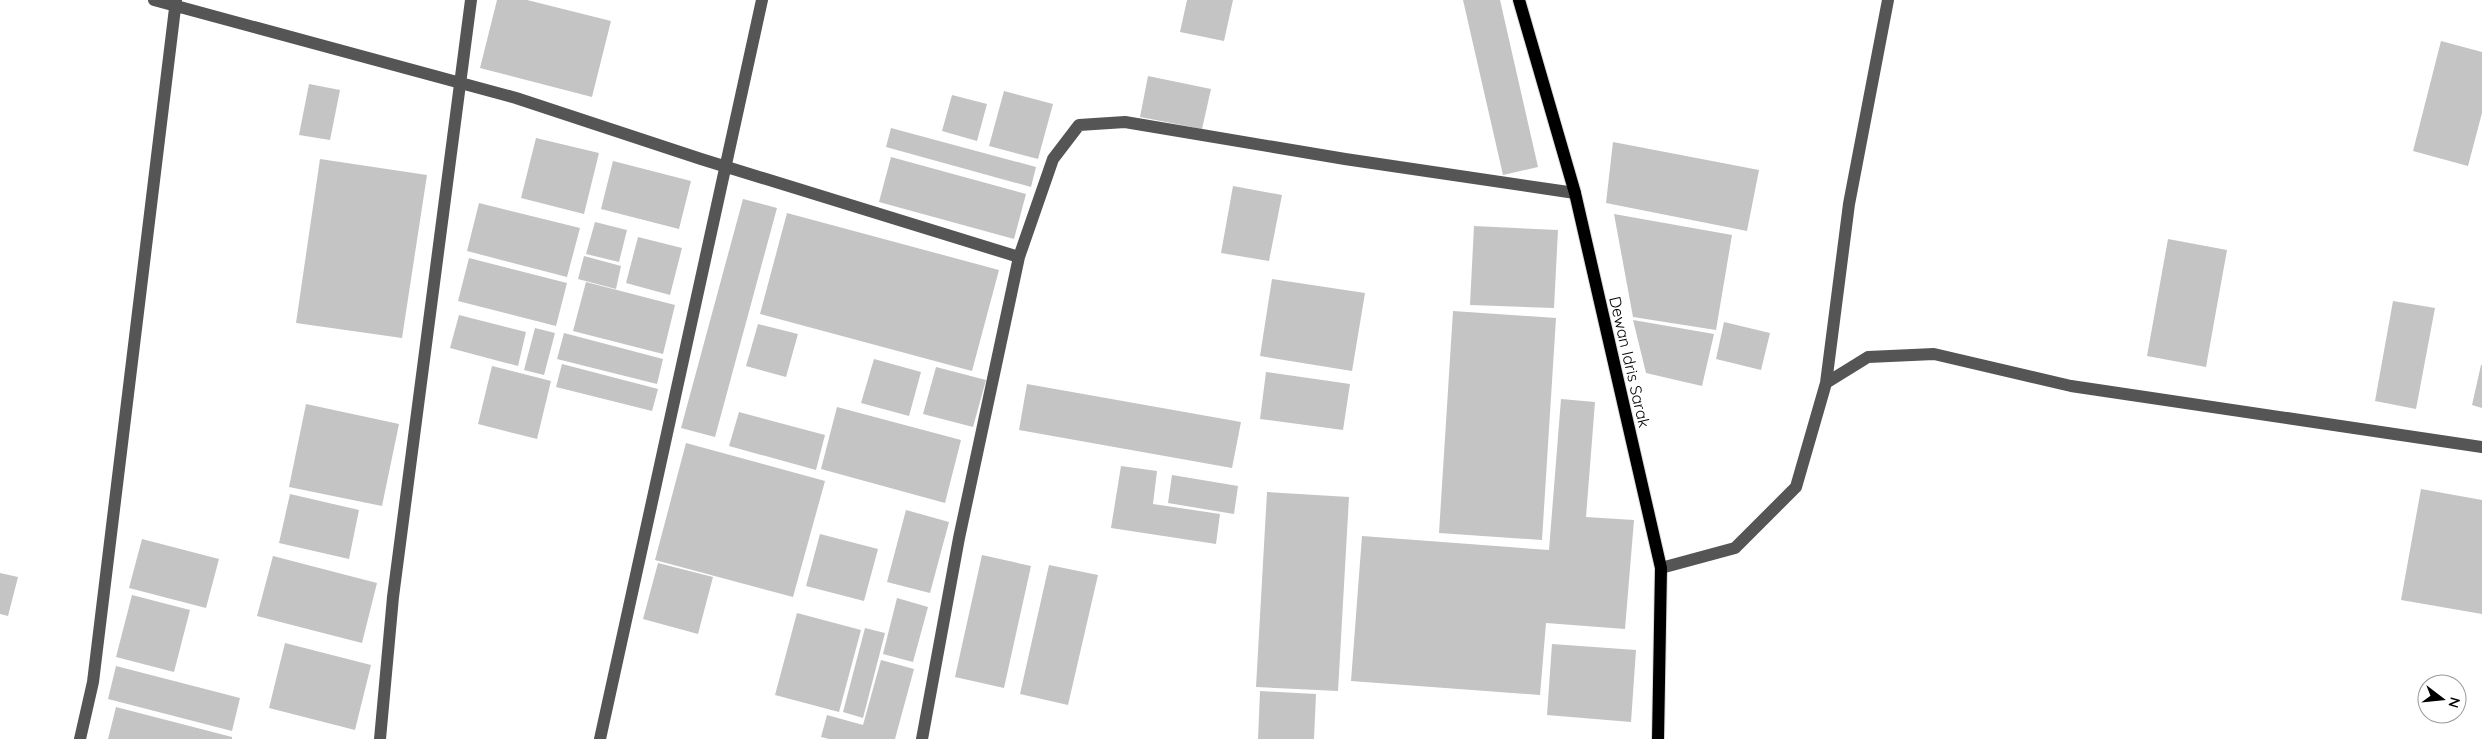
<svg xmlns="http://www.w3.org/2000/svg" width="2482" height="739" viewBox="0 0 2482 739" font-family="Quicksand,sans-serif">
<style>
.building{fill:#c4c4c4}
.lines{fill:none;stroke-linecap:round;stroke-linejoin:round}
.major-casing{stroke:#dbdbdb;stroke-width:14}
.minor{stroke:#555;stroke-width:12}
.major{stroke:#000;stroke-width:12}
.labels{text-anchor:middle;stroke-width:4.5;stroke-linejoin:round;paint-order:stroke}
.street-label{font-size:16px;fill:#000;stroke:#fff}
</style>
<rect width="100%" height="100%" fill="#fff"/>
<path class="building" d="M497 0H527L611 21 592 97 480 68Z
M1187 0H1233L1224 41 1180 32Z
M1463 0H1500L1538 167 1503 175Z
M2441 41 2482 52V113L2468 166 2413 151Z
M1148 76 1211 89 1202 129 1140 117Z
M309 84 340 90 330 140 299 135Z
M1004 91 1053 104 1038 159 989 146Z
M952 95 987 104 977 141 942 131Z
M891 128 1036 167 1031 187 886 147Z
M536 138 599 153 584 214 521 198Z
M1613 142 1759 170 1747 231 1606 203Z
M891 157 1026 194 1014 239 879 202Z
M320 159 427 175 402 338 296 323Z
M613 161 691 181 679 229 601 209Z
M1233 186 1282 195 1269 261 1221 253Z
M743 199 777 208 715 437 681 428Z
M479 203 580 228 567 277 467 251Z
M787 213 999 270 972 371 760 314Z
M1614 214 1732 235 1716 330 1633 317Z
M595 222 627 230 619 262 586 254Z
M1474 226 1558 230 1554 308 1470 305Z
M638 237 682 248 670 295 626 283Z
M2168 239 2227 250 2206 367 2147 356Z
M584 256 621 266 616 289 578 279Z
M469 258 567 283 556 326 458 301Z
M1272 279 1365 293 1352 371 1260 356Z
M586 282 675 305 663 354 573 331Z
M2393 301 2435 308 2416 409 2375 401Z
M1453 311 1556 318 1542 540 1439 533Z
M459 315 526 332 518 366 450 348Z
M1633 320 1714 334 1702 386 1646 373Z
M1724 322 1770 333 1761 370 1716 359Z
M758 324 798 334 786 377 746 366Z
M535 328 555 333 544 375 524 370Z
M564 333 663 359 657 384 557 359Z
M874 359 921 372 909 416 861 403Z
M562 364 658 389 652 411 556 387Z
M2481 365H2482V408L2472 405Z
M492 366 551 381 537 439 478 424Z
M936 367 986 380 973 427 923 414Z
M1266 372 1350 384 1343 430 1260 419Z
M1027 384 1241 422 1232 468 1019 430Z
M1561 399 1595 402 1586 517 1634 520 1625 629 1546 623 1540 695 1351 681 1362 536 1549 550Z
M306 404 399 424 382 506 289 487Z
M837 407 961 440 945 503 821 469Z
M739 412 825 435 816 470 729 446Z
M686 443 825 481 793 597 655 560Z
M1121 466 1157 471 1153 504 1220 514 1216 544 1111 528Z
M1172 475 1238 486 1234 514 1168 503Z
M2421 489 2482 500V614L2401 600Z
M1267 492 1349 497 1338 691 1256 687Z
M290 494 359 510 349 559 279 543Z
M906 510 949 522 930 593 887 582Z
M820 534 878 549 864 601 806 586Z
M142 539 219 559 206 608 129 588Z
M982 555 1031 566 1004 688 955 677Z
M273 556 377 583 362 643 257 616Z
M658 563 713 577 698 634 643 619Z
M1049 565 1098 575 1068 705 1020 694Z
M0 573 18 577 8 616 0 614Z
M132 595 190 610 174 672 116 657Z
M897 598 928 607 913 662 883 654Z
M797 613 861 630 839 712 775 695Z
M865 628 885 633 863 718 843 712Z
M285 643 371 665 355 730 269 708Z
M1552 644 1636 650 1631 722 1547 715Z
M881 660 914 669 895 739H829L821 737 827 715 863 725Z
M116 666 240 698 232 731 108 699Z
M1260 691 1316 694 1314 739H1258Z
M116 707 232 737V739H108Z"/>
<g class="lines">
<defs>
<path id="major" d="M1519 0 1575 193 1661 568 1658 739"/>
</defs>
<use href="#major" class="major-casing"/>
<path class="minor" d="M154 0 516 98 701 159 1019 257
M1826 383 1868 357 1934 354 2071 386 2482 447
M1661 568 1735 548 1796 487 1826 383 1849 204 1888 0
M80 739 93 682 176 0
M380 739 393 597 471 0
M600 739 762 0
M922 739 959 538 1019 257 1053 159 1079 125 1125 122 1345 159 1575 193"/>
<use href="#major" class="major"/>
</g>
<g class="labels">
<g class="street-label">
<text transform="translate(1630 362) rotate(77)" y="6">Dewan Idris Sarak</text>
</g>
</g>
<g transform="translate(2442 699) rotate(106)"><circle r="24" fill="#ffffff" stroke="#999999"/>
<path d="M0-4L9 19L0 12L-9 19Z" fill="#000000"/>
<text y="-8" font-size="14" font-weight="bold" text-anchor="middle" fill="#000000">N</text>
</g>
</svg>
